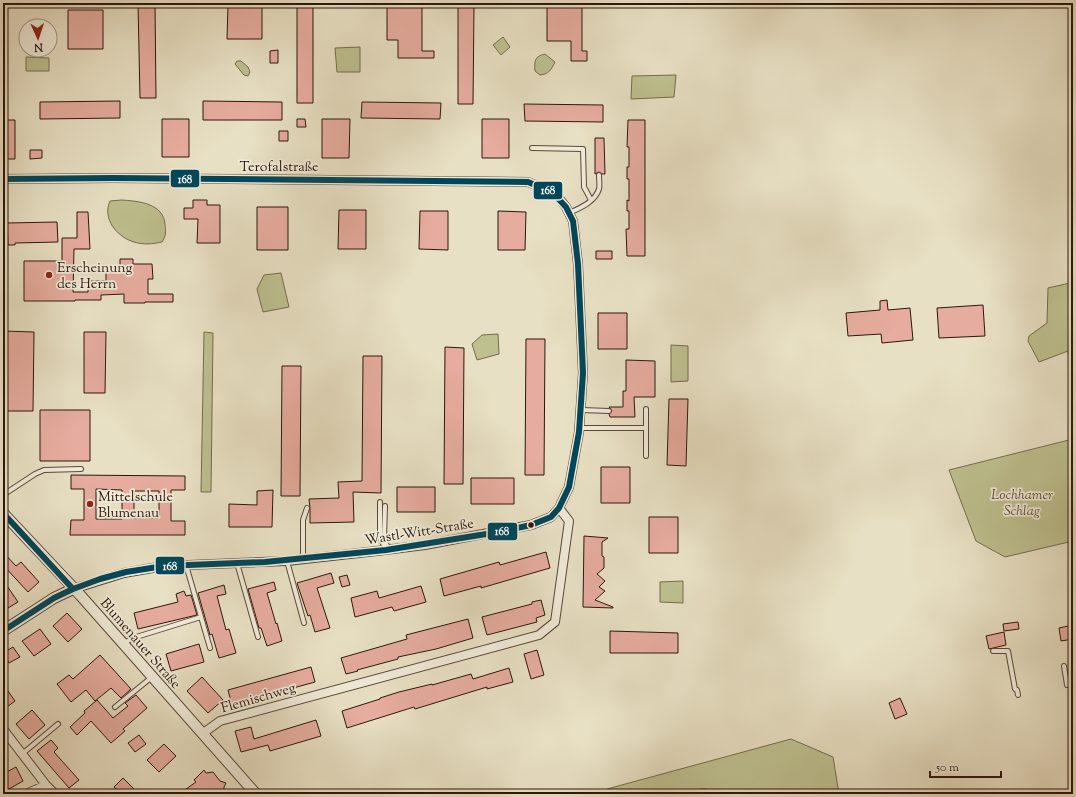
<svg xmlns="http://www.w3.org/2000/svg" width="1076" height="797" viewBox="0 0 1076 797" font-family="'Sorts Mill Goudy',serif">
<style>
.green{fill:#bec08f;stroke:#756b4e}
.water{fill:#9ebac0;stroke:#707878}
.building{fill:#e6ac9f;stroke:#2c160c;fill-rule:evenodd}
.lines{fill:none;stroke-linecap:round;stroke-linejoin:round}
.service-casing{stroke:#5b483a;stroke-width:6}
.minor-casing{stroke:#5b483a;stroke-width:10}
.tertiary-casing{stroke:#5b483a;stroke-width:12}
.service{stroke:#f0ebd9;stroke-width:4}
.minor{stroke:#f0ebd9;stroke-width:8}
.tertiary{stroke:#f0ebd9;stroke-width:10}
.bus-1-casing{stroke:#f0ebd9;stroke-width:9}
.bus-1{stroke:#00465a;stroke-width:6}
.poi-dot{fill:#8f2418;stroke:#f0ebd9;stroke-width:1.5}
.bus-dot{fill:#2c160c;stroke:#f0ebd9;stroke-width:1.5}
.labels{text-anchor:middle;stroke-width:3.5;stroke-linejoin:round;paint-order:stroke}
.street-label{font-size:14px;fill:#2c160c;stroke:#f0ebd9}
.poi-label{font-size:14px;fill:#2c160c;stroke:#f0ebd9;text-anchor:start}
.park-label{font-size:14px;font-style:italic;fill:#584933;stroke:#f0ebd9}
.line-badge{stroke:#f0ebd9;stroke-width:1.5}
.badge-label{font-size:11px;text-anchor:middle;font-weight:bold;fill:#fff}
</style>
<rect width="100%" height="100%" fill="#e8e0c4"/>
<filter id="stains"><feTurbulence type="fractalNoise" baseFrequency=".005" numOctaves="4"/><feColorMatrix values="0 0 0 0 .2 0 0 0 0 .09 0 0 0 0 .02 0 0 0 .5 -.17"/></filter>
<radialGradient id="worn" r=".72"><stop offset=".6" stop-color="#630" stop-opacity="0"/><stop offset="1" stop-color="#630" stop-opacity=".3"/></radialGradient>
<path class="green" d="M503 37 510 47 501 55 493 45Z
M360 47V72H337L335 48Z
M545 54 555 62C551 70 549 74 540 75L535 71C534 61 535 56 545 54Z
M26 57 49 58V71H26Z
M237 61H241L248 67 250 72 248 76 244 75 235 64Z
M676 75 674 97 631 99 632 76Z
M121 200C138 201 164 203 165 225 166 232 166 236 162 242 153 244 143 245 134 242 117 237 102 219 110 201Z
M1073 216V389L1068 351 1039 362 1028 341 1029 336 1047 323 1048 288 1070 283Z
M281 273 289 307 263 312 257 289 264 275Z
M204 332 213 333 211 492H201Z
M498 334 499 354 477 360 472 344 482 335Z
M671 345 688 346V381L671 382Z
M1073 439V541L1005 557 976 541 949 470Z
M683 581V603L660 602V582Z
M791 739 833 757 839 794H710V791C704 787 697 789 692 794H607V789Z"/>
<path class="water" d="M701 789H707L710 791V794H692Z"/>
<path class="building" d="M138 3H155L156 98H140Z
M228 5H262V39H227Z
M297 5H313V103H297Z
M458 6H474L473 104H458Z
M387 7H422V51H434V58H398V40H387Z
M547 7H582V51H587V61H571V41H547Z
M68 10H103V49H68Z
M278 50V63H270V51Z
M120 101V118L40 119V102Z
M203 101 282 102V120H203Z
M362 102 441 103 440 119 361 118Z
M524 104 603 105V122L525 121Z
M162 119H189V157H162Z
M297 119H305L306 127H297Z
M322 119H350L349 158H322Z
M482 119H509V158H482Z
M3 120H15V159H3Z
M628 120H645V256H627L626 229H629V211H627V200L629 201V179H627V167H629V147H627Z
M279 131H288V141H279Z
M595 138H604L605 174H602L599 172 595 174Z
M30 150H42V158L30 159Z
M193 200H207V205H220V243H197L198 219H184V208H193Z
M257 207H288V250H257Z
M339 210H366V249H338Z
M420 211H448V250L419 249Z
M498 211 526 212 525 250H498Z
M77 212H88L90 249H74L73 292H88V281H106V271L120 270V259H133V264H152L153 279H148V294H173V302H145V303H124V294L101 295V300H75V301H24V261H62V238H77Z
M57 222 58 242 15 243V245H8L7 223Z
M596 251H612V259H596Z
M887 300 888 310 910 308 913 340 882 343 881 334 848 336 846 313 880 310V301Z
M983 305 985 336 939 338 937 308Z
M598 313H627V349H598Z
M3 331 34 332 33 411H3Z
M84 332H106L105 393H84Z
M526 339H545L544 475H525Z
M445 347 464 348 463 484H444Z
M363 356H382L381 493 353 492 354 522 310 523V508L309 499 339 498 338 482 362 481Z
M626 360 655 361V397H634L635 417H610L609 414 612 411 609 407H623V391H626Z
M282 366H301L300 496H281Z
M669 399H688L686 466 667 465Z
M40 410H90V461H40Z
M601 467H630V503H601Z
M71 475 185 476V490H171V521H185V535H70L71 520H84V489H71ZM96 489 122 490V519H96ZM134 491H159V518H134Z
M471 478H514V504H471Z
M397 487H435V512H397Z
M273 490 272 527H229V504L257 505V491Z
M649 517H678V553H649Z
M584 536 608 538 602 542V556L604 557V568L597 574 605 581 599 587 605 591 595 600 613 607V608L583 607Z
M3 552 16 566 21 562 39 582 28 592 3 565Z
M546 552 550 568 481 588V586L444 596 440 579 499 562 500 565Z
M331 573 334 583 317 588 330 628 315 632 310 615 308 616 297 583Z
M347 575 350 585 342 587 339 577Z
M3 580 18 602 3 611Z
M274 582 276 590 267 593 276 624 277 623 282 641 267 646 261 628H259L248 589Z
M224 585 226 594 217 596 226 630 229 629 236 653 219 658 212 634 210 635 198 593Z
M421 586 426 602 394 611 392 607 355 617 351 598 377 591 379 598Z
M184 591 186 596 191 595 197 615 138 629 134 613 178 602 176 594Z
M541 600 545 615 536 618 537 622 487 635 482 617 532 604V602Z
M67 613 82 629 68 642 53 626Z
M468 619 473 638 436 649 398 657V659L357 670 358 671 346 674 341 658 407 639 406 635Z
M1018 622 1019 629 1004 631 1003 624Z
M1073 625V639L1061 641 1059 628Z
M40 629 51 644 34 656 22 641Z
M610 631 678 633V653H610Z
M1004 632 1006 645 989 649 986 636Z
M199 644 204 662 171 671 166 654Z
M13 647 20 657 9 663 3 653Z
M537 650 544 675 531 679 524 654Z
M100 655 131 689 121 698 111 688 95 701 86 690 71 702 57 684 69 675 73 679Z
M311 667 315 682 232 705 228 690Z
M509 668 513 682 487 689V687L415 709 414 707 347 728 342 711 380 699V698L399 692 432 684V685L471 674 473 679Z
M202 677 223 700 208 713 187 691Z
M3 684 15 701 3 710Z
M136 695 147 708 123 729 125 731 111 743 91 721 77 735 70 727 85 713 84 711 97 700 113 718 128 706 125 703Z
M900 698 907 714 895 719 889 703Z
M32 710 45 725 29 739 16 724Z
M316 720 321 736 270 751 268 745 241 752 235 731 251 727 254 739Z
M139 735 146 744 135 752 128 743Z
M51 740 58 748 54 752 79 780 69 788 37 751Z
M164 744 176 756 159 772 147 760Z
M16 767 23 781 7 790 3 783V774Z
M204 770 206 773 213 772 220 781 226 783 224 787V794H179L196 782 194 780Z
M123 778 134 789 130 794H121L114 787Z"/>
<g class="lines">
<defs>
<path id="service" d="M532 148 583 149 584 187 591 200
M569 213C580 208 595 202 599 189 600 185 599 180 599 175
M646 409V456
M582 410 609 411
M580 428H646
M3 495 35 474 44 470 81 469
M380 502V537L386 550
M385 506 384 539 389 550
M303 559V520L307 508
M287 561 304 623
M237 563 258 637
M186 565 210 648
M124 643 133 638 201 617
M993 651H1008L1015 689 1017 690 1018 695
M1064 666 1067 685
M115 707 152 677
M22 754 58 724"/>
<path id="minor" d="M3 179 114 178 528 182 552 192 558 197 566 207 573 221 578 264 583 373 579 432 569 487 559 508 551 517 531 525 425 545 377 551 287 561 164 566 124 573 73 589
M3 729 46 785 55 794
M202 734 220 721 539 635 555 622 569 521 559 508
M26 794 46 785"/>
<path id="tertiary" d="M3 513 81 596 256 794
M3 631 54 598 73 589"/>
</defs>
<use href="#service" class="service-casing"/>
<use href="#minor" class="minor-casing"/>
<use href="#tertiary" class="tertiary-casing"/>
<use href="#service" class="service"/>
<use href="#minor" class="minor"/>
<use href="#tertiary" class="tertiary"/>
<defs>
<path id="bus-1" d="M3 179 114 178 528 182 552 192 566 207 573 221 578 264 583 373 579 432 569 487 559 508 551 517 531 525 499 532 386 550 265 562 164 566 126 572 100 579 73 589 54 598 3 631
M3 513 73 589"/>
</defs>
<use href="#bus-1" class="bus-1-casing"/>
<use href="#bus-1" class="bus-1"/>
</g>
<g class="poi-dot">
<circle cx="49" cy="275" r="4"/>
<circle cx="90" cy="504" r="4"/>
</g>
<circle class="bus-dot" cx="531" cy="525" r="3.5"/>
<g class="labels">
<g class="street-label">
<text x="279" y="171">Terofalstraße</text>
<text transform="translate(419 531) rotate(-9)" y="5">Wastl-Witt-Straße</text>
<text transform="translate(141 643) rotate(49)" y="5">Blumenauer Straße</text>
<text transform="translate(258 697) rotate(-16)" y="5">Flemischweg</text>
</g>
<g class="poi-label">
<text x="57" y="272">Erscheinung<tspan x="57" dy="16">des Herrn</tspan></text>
<text x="98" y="501">Mittelschule<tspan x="98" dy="16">Blumenau</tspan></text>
</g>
<g class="park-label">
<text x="1022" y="499">Lochhamer<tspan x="1022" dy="16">Schlag</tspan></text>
</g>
</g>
<g class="line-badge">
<rect x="170" y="169" width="30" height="19" rx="4" fill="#00465a"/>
<rect x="533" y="181" width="30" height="19" rx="4" fill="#00465a"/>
<rect x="487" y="522" width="31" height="19" rx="4" fill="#00465a"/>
<rect x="155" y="556" width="30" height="19" rx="4" fill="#00465a"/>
</g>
<g class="badge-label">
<text x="185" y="183">168</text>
<text x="548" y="194">168</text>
<text x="502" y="535">168</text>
<text x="170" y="570">168</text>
</g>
<rect width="1076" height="797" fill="none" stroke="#e8e0c4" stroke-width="16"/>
<rect x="4" y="4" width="1068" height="789" fill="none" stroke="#2c160c" stroke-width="2"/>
<rect x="8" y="8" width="1060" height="781" fill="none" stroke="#2c160c"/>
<g transform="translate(38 38) rotate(177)"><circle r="19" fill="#f0ebd9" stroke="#a29687"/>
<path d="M0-3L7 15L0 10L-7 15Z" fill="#8f2418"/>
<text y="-6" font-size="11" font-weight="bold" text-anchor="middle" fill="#2c160c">N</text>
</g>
<path d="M930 771v6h71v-6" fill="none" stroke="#2c160c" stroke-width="2"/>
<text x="936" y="771" font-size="12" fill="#2c160c" stroke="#f0ebd9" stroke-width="3" paint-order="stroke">50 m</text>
<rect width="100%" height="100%" filter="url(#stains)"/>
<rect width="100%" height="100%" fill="url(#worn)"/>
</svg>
